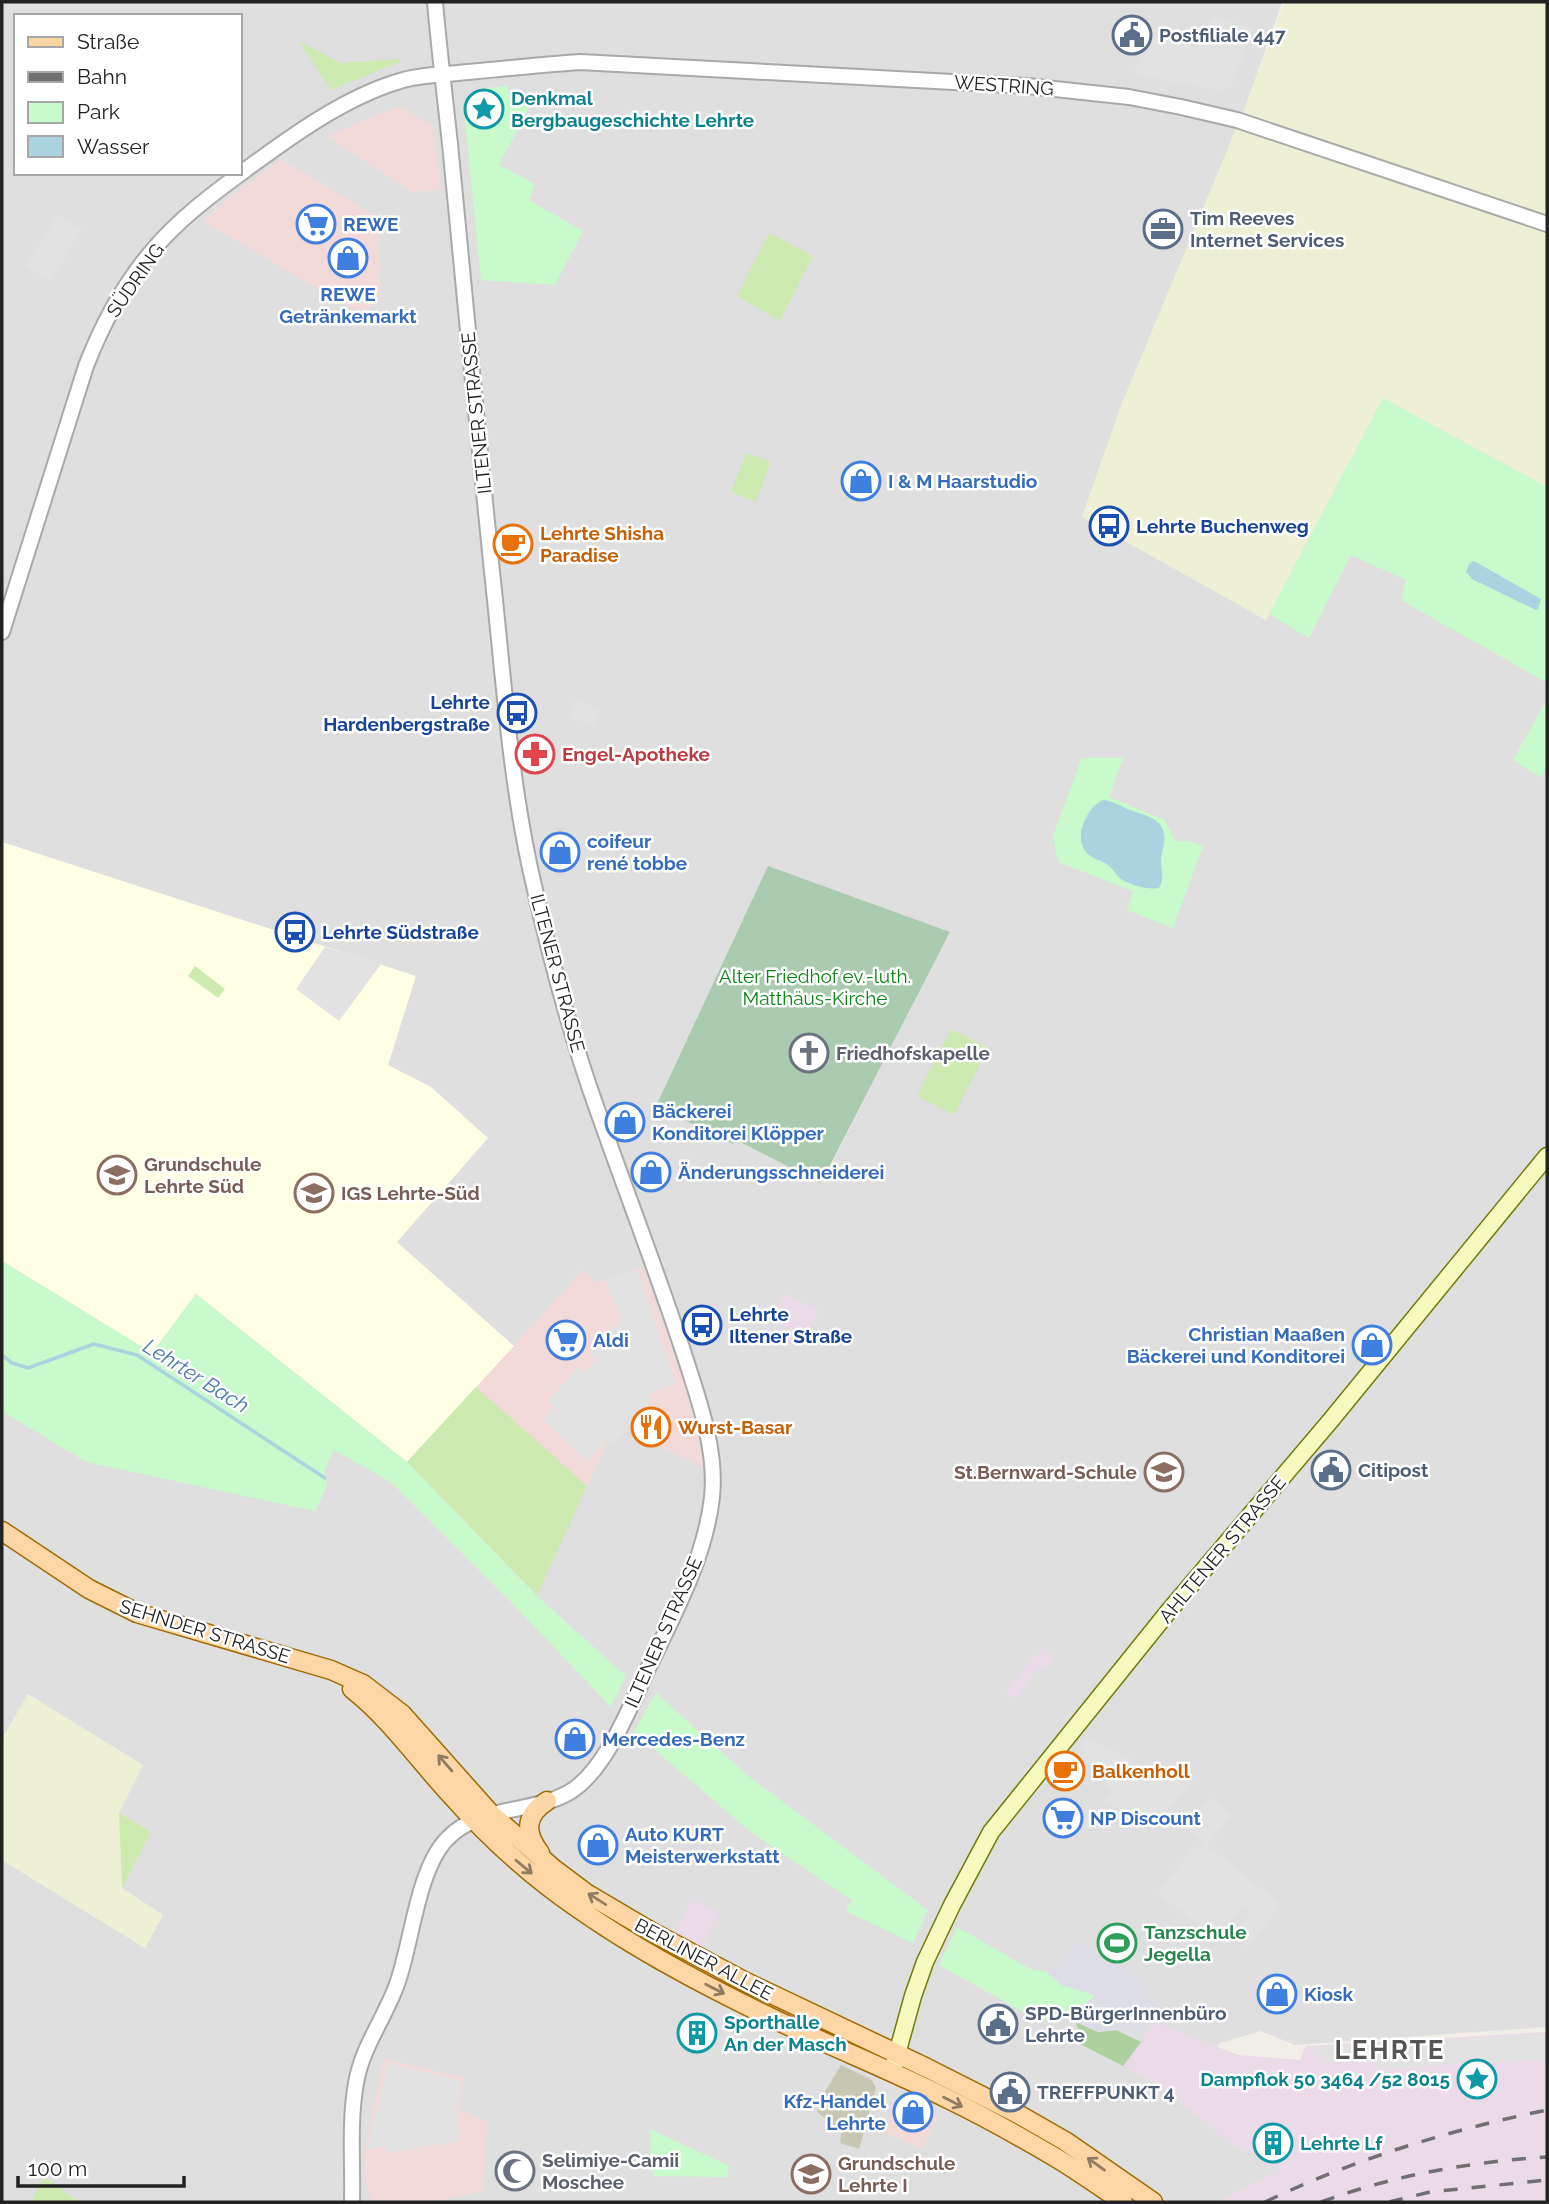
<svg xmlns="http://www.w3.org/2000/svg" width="1549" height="2204" viewBox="0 0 1549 2204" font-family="Raleway,sans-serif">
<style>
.residential{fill:#e0dfdf;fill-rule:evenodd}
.commercial{fill:#f2dad9}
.industrial{fill:#ebdbe8}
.education{fill:#ffffe5}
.construction{fill:#c7c7b4}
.farmland{fill:#eef0d5}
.grass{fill:#cdebb0}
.forest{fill:#add19e}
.cemetery{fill:#aacbaf}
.park{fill:#c8facc}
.parking{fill:#e2e2e2}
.plaza{fill:#dddde8}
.water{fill:#aad3df}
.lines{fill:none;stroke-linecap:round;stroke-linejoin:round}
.stream{stroke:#aad3df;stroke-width:3.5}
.tertiary-casing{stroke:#a9a9a9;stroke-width:18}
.secondary-casing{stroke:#707d05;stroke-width:19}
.primary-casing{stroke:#a06b00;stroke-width:21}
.tertiary{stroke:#fff;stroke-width:14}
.secondary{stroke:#f7fabf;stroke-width:16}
.primary{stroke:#fcd6a4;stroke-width:18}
.rail{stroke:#707070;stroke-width:3.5;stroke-dasharray:14 14;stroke-linecap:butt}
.oneway{stroke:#8f7c63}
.labels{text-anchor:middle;stroke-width:5;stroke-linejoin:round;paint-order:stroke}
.service-label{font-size:19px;font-weight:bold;fill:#4e5e75;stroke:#fff;text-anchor:start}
.street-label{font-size:19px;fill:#222;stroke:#fff}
.culture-label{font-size:19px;font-weight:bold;fill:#0d838f;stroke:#fff;text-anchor:start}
.shop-label{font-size:19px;font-weight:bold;fill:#366cbe;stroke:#fff;text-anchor:start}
.transit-label{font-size:19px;font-weight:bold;fill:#164399;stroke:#fff;text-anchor:start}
.food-label{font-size:19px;font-weight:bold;fill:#c56008;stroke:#fff;text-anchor:start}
.health-label{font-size:19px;font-weight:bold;fill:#be3a42;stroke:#fff;text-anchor:start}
.park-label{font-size:19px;fill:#0c8416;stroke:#fff}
.worship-label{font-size:19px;font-weight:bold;fill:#5b616d;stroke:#fff;text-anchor:start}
.education-label{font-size:19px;font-weight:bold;fill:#785e54;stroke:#fff;text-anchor:start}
.leisure-label{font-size:19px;font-weight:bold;fill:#27864d;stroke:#fff;text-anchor:start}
.water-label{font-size:21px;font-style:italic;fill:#4a7aab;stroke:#fff}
.district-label{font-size:26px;font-weight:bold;letter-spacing:2px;fill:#555;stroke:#fff}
</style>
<rect width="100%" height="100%" fill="#f2efe9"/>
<path class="residential" d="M2 2H1282L1243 114 1082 516 1266 620 1383 398 1547 487V2027L1295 2045 1261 2031 1220 2043 1188 2073 1228 2141 1281 2170 1219 2202H2V1860L145 1948 122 1889 151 1832 119 1813 29 1694 2 1739ZM16 16H240V173H16ZM950 932 822 1183 735 1140Z"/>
<path class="commercial" d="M399 106 434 126 441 190 412 192 327 136Z
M281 159 377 217 380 290 365 316 203 221 239 190Z
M644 1267 687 1391 707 1469 626 1430 613 1445 607 1442 587 1486 476 1387 583 1270 597 1283Z
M384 2059 465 2078 458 2109 487 2122 484 2191 433 2202H372L367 2187 364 2154Z
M903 2096 939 2115 922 2149 886 2133 894 2105Z"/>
<path class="industrial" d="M784 1294 810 1307 812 1305 819 1309 805 1337 772 1320Z
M1042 1648 1054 1658 1044 1671 1039 1668 1014 1700 1006 1692Z
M692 1899 719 1913 702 1948 675 1935Z
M1155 2022 1238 2055 1300 2060 1306 2046 1547 2032V2202H1219L1280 2170 1228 2141 1160 2086 1123 2066Z"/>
<path class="education" d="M2 842 416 976 388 1065 431 1087 488 1138 397 1242 514 1346 407 1462 196 1294 152 1353 2 1261Z"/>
<path class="construction" d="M841 2065 872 2080 876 2088 859 2149 840 2143 842 2128 833 2125 817 2112 822 2097Z"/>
<path class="farmland" d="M1285 2H1547V487L1383 398 1266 620 1082 517 1120 408 1243 112Z
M28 1694 143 1765 119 1813 122 1888 163 1915 145 1948 2 1860V1739Z"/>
<path class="grass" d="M299 41 341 63 400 59V62L331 90Z
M769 233 813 256 780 321 737 296Z
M746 453 771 462 756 502 731 492Z
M195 966 225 989 218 998 188 976Z
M951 1029 988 1048 954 1115 917 1096Z
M476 1387 587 1486 537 1595 407 1462Z
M119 1813 151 1832 122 1889Z
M44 2177 79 2202H31Z"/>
<path class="forest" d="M1078 2023 1098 2032 1116 2030 1141 2042 1123 2066 1078 2043 1080 2033 1076 2024Z"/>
<path class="cemetery" d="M768 866 950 932 821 1183 736 1140 733 1144 656 1106Z"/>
<path class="park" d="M507 86 509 95 536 94 499 165 535 184 529 200 583 231 555 285 481 280 464 111C467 87 487 88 507 86Z
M1383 398 1547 487V683L1401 600 1406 580 1351 555 1309 638 1269 614Z
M1547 699V766L1541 778 1513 760Z
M1082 758H1123L1109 797 1165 820 1175 841H1189L1203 846 1173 928 1127 910 1133 891 1058 862 1053 836Z
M2 1261 152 1353 196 1294 407 1462 536 1595 626 1676 611 1707 512 1603 391 1482 334 1450 324 1472 327 1486 315 1511 86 1462 2 1411Z
M656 1693 747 1775 928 1910 913 1943 846 1911 852 1900 751 1832 634 1732Z
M957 1927 1030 1969 1047 1972 1062 1985 1097 1995 1065 2016 1039 2021 939 1965Z
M650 2129 729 2166 727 2177 654 2176 651 2168Z"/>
<path class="parking" d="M1212 17 1253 28 1232 86 1221 90 1140 76 1135 71 1155 29 1196 48Z
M57 215 82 229 51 281 26 266Z
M576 700 601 710 594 727 569 717Z
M325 947 381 964 339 1021 296 989Z
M637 1270 676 1384 647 1395 652 1400 613 1445 607 1440 587 1461 543 1419 554 1407 548 1401 578 1367 585 1373 596 1360 590 1354 622 1319 605 1280Z
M1087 1739 1189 1786 1154 1827 1104 1801 1112 1790 1105 1784 1108 1781 1077 1755Z
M1210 1798 1232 1816 1207 1845 1281 1905 1248 1946 1233 1935 1252 1912 1245 1905 1218 1936 1210 1928 1206 1932 1157 1892 1193 1849 1206 1844 1186 1827Z
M1547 2034V2059L1382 2069 1371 2061 1325 2063 1314 2047Z
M388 2063 462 2081 455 2110 457 2112 459 2141 387 2153 385 2146 367 2150Z"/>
<path class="plaza" d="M1080 1941 1108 1962 1112 1958 1149 1989 1144 1995 1160 2008 1144 2031 1115 2030 1098 2032 1065 2016 1096 1996 1062 1985 1047 1972 1057 1967Z"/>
<path class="water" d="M1474 561 1541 599 1538 609 1536 610 1472 579 1466 572 1469 564Z
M1103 800C1113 801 1121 806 1130 810 1142 815 1162 817 1164 834 1166 843 1161 852 1161 861 1161 872 1165 879 1159 888 1149 890 1129 885 1121 879 1115 874 1112 867 1105 863 1099 860 1091 858 1086 852 1073 837 1087 807 1103 800Z"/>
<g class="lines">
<path class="stream" d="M2 1355 12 1363 28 1368 94 1344 137 1355 325 1478"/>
<defs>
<path id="tertiary" d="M2 632 86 366C102 325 123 285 152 251 178 220 211 195 244 171 290 137 345 97 400 81 418 75 439 75 458 73 499 69 539 65 580 62L1027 86 1129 97 1181 107 1237 120 1547 224
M352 2202C353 2163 349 2122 356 2083 362 2047 385 2018 397 1984 412 1943 417 1870 447 1839 479 1805 530 1814 568 1793 603 1774 629 1710 645 1675 672 1618 705 1560 712 1497 717 1450 699 1401 685 1357 658 1274 626 1192 597 1109 569 1031 548 950 530 868 509 771 503 670 492 572 477 429 464 287 450 144 445 97 439 49 435 2"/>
<path id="secondary" d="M892 2072 913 1996 925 1962 952 1905 991 1832 1168 1612 1331 1420 1547 1156"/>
<path id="primary" d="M2 1531 89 1589 137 1613 331 1670 363 1684 402 1714 491 1814 554 1869 586 1893 652 1932 744 1981 927 2068 1018 2114 1065 2141 1153 2202
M352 1689C389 1718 417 1758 449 1793 488 1837 530 1876 579 1909 649 1958 728 1998 806 2034 854 2056 903 2076 950 2100 985 2117 1019 2136 1053 2156 1077 2170 1100 2187 1123 2202
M540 1853C525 1833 524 1816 547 1801"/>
</defs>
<use href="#tertiary" class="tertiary-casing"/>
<use href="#secondary" class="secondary-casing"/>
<use href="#primary" class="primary-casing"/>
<use href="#tertiary" class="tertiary"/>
<use href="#secondary" class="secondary"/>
<use href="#primary" class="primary"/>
<path class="rail" d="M1265 2202C1355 2159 1449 2130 1547 2110
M1321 2202C1394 2175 1470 2162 1547 2157
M1389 2202 1430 2192 1547 2180"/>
</g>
<defs><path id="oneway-shaft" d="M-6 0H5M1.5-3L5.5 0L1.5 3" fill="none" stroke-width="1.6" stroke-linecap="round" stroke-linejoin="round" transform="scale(1.75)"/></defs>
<g class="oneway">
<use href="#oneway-shaft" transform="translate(445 1763) rotate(-131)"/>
<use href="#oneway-shaft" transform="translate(524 1867) rotate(40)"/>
<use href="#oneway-shaft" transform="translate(597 1899) rotate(-148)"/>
<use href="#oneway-shaft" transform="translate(715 1989) rotate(27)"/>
<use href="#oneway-shaft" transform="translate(953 2102) rotate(27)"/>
<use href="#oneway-shaft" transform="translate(1096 2164) rotate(-144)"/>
</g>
<defs>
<symbol id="civic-ring" viewBox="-11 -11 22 22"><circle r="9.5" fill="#fff" stroke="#5c6f8a" stroke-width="1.5"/><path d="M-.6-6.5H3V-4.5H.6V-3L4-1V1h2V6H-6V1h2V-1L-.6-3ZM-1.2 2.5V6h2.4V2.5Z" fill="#5c6f8a"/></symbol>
<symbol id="sight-ring" viewBox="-11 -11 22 22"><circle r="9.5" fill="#fff" stroke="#0f9aa8" stroke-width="1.5"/><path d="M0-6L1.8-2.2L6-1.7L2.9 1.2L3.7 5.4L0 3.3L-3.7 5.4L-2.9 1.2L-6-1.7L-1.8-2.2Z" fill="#0f9aa8"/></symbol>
<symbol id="supermarket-ring" viewBox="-11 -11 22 22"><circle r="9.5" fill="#fff" stroke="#3f7fe0" stroke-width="1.5"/><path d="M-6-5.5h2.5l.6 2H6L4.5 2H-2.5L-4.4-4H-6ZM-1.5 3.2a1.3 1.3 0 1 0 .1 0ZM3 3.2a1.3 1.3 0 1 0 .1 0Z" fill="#3f7fe0"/></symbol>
<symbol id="office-ring" viewBox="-11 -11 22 22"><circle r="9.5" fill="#fff" stroke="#5c6f8a" stroke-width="1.5"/><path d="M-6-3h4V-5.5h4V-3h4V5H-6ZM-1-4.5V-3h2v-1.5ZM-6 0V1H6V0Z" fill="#5c6f8a"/></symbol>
<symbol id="shop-ring" viewBox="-11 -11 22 22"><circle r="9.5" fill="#fff" stroke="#3f7fe0" stroke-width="1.5"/><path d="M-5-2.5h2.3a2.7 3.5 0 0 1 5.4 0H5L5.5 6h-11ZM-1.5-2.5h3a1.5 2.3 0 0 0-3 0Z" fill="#3f7fe0"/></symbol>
<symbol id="bus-ring" viewBox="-11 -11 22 22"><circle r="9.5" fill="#fff" stroke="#1a4fb4" stroke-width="1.5"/><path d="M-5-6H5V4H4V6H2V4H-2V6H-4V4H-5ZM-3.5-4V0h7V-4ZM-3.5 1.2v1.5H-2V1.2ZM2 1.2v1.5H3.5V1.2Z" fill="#1a4fb4"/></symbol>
<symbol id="cafe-ring" viewBox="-11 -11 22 22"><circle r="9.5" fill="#fff" stroke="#e8710a" stroke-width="1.5"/><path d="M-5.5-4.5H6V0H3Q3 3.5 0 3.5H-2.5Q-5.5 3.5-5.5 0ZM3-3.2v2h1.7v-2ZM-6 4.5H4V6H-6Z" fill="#e8710a"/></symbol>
<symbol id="pharmacy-ring" viewBox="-11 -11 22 22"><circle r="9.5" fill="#fff" stroke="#e0444e" stroke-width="1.5"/><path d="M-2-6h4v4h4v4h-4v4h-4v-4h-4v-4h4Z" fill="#e0444e"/></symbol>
<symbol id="church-ring" viewBox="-11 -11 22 22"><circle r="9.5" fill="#fff" stroke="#6b7280" stroke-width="1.5"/><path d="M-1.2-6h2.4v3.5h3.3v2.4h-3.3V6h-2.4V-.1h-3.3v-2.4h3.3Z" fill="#6b7280"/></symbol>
<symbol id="school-ring" viewBox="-11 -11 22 22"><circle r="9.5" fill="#fff" stroke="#8d6e63" stroke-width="1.5"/><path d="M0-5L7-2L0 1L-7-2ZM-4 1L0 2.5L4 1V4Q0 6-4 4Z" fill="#8d6e63"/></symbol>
<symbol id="restaurant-ring" viewBox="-11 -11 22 22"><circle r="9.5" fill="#fff" stroke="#e8710a" stroke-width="1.5"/><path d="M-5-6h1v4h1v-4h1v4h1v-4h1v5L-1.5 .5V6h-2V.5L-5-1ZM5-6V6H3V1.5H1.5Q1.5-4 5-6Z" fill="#e8710a"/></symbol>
<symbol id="stadium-ring" viewBox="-11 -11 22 22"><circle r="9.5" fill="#fff" stroke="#2e9e5b" stroke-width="1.5"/><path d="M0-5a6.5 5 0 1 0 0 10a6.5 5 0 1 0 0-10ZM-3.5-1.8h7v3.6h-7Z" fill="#2e9e5b"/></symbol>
<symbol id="building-ring" viewBox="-11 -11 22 22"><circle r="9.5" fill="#fff" stroke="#0f9aa8" stroke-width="1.5"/><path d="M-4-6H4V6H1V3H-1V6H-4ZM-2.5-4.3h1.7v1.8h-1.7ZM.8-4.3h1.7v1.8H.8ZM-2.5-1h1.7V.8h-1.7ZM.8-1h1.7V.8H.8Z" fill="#0f9aa8"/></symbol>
<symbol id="mosque-ring" viewBox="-11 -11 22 22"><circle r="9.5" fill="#fff" stroke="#6b7280" stroke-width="1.5"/><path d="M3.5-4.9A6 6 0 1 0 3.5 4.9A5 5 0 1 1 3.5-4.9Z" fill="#6b7280"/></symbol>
</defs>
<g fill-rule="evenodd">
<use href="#civic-ring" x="1110" y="13" width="44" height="44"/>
<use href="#sight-ring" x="462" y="87" width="44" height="44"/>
<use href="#supermarket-ring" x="294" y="202" width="44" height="44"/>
<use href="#office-ring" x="1141" y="207" width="44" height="44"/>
<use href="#shop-ring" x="326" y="236" width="44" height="44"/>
<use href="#shop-ring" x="839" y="459" width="44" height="44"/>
<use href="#bus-ring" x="1087" y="504" width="44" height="44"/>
<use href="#cafe-ring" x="491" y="522" width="44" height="44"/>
<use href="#bus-ring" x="495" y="691" width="44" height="44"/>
<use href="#pharmacy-ring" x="513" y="732" width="44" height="44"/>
<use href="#shop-ring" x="538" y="830" width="44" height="44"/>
<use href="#bus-ring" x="273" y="910" width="44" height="44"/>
<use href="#church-ring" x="787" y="1031" width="44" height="44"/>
<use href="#shop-ring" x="603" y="1100" width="44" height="44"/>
<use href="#shop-ring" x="629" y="1150" width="44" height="44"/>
<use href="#school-ring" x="95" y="1153" width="44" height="44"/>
<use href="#school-ring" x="292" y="1171" width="44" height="44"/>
<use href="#bus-ring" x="680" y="1303" width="44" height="44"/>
<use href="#supermarket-ring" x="544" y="1318" width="44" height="44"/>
<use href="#shop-ring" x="1350" y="1323" width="44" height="44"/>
<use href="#restaurant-ring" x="629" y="1405" width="44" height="44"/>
<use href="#civic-ring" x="1309" y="1448" width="44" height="44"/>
<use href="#school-ring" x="1142" y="1450" width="44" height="44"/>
<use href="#shop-ring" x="553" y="1717" width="44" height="44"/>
<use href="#cafe-ring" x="1043" y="1749" width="44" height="44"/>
<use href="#supermarket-ring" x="1041" y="1796" width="44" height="44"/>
<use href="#shop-ring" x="576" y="1823" width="44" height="44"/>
<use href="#stadium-ring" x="1095" y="1921" width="44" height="44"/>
<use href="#shop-ring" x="1255" y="1972" width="44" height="44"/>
<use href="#civic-ring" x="976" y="2002" width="44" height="44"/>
<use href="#building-ring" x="675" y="2011" width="44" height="44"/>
<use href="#sight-ring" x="1455" y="2057" width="44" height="44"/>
<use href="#civic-ring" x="988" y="2070" width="44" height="44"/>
<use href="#shop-ring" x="891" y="2090" width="44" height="44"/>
<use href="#building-ring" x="1251" y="2121" width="44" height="44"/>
<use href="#mosque-ring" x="493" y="2149" width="44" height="44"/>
<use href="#school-ring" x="789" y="2152" width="44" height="44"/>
</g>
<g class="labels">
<g class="service-label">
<text x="1159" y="42">Postfiliale 447</text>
<text x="1190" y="225">Tim Reeves<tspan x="1190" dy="22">Internet Services</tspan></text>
<text x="1358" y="1477">Citipost</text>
<text x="1025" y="2020">SPD-BürgerInnenbüro<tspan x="1025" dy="22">Lehrte</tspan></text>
<text x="1037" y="2099">TREFFPUNKT 4</text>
</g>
<g class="street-label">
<text transform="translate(1004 85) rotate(4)" y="7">WESTRING</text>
<text transform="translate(135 280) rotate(-55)" y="7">SÜDRING</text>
<text transform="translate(476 413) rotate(-96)" y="7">ILTENER STRASSE</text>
<text transform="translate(558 973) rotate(75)" y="7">ILTENER STRASSE</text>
<text transform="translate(1222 1549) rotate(-50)" y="7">AHLTENER STRASSE</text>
<text transform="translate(205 1631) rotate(17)" y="7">SEHNDER STRASSE</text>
<text transform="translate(663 1632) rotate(-66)" y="7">ILTENER STRASSE</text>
<text transform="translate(704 1959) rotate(28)" y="7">BERLINER ALLEE</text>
</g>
<g class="culture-label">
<text x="511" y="105">Denkmal<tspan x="511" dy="22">Bergbaugeschichte Lehrte</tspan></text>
<text x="724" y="2029">Sporthalle<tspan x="724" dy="22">An der Masch</tspan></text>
<text x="1450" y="2086" text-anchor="end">Dampflok 50 3464 /52 8015</text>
<text x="1300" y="2150">Lehrte Lf</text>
</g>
<g class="shop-label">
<text x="343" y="231">REWE</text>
<text x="348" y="301" text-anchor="middle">REWE<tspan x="348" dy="22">Getränkemarkt</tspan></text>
<text x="888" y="488">I &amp; M Haarstudio</text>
<text x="587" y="848">coifeur<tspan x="587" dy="22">rené tobbe</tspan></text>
<text x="652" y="1118">Bäckerei<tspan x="652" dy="22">Konditorei Klöpper</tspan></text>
<text x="678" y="1179">Änderungsschneiderei</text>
<text x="1345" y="1341" text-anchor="end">Christian Maaßen<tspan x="1345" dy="22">Bäckerei und Konditorei</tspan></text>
<text x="593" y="1347">Aldi</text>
<text x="602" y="1746">Mercedes-Benz</text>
<text x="1090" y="1825">NP Discount</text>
<text x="625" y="1841">Auto KURT<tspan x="625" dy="22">Meisterwerkstatt</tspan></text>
<text x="1304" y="2001">Kiosk</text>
<text x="886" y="2108" text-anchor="end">Kfz-Handel<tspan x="886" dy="22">Lehrte</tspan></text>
</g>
<g class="transit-label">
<text x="1136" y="533">Lehrte Buchenweg</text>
<text x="490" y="709" text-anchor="end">Lehrte<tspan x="490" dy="22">Hardenbergstraße</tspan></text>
<text x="322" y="939">Lehrte Südstraße</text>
<text x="729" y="1321">Lehrte<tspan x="729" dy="22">Iltener Straße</tspan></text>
</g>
<g class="food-label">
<text x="540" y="540">Lehrte Shisha<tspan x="540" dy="22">Paradise</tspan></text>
<text x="678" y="1434">Wurst-Basar</text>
<text x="1092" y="1778">Balkenholl</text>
</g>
<g class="health-label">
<text x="562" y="761">Engel-Apotheke</text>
</g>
<g class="park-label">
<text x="815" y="983">Alter Friedhof ev.-luth.<tspan x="815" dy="22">Matthäus-Kirche</tspan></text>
</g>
<g class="worship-label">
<text x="836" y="1060">Friedhofskapelle</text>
<text x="542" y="2167">Selimiye-Camii<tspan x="542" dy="22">Moschee</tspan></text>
</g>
<g class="education-label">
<text x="144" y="1171">Grundschule<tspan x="144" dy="22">Lehrte Süd</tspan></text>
<text x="341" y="1200">IGS Lehrte-Süd</text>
<text x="1137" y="1479" text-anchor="end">St.Bernward-Schule</text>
<text x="838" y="2170">Grundschule<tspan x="838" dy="22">Lehrte I</tspan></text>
</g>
<g class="leisure-label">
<text x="1144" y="1939">Tanzschule<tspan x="1144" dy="22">Jegella</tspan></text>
</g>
<g class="water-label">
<text transform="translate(196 1376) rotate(32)" y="7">Lehrter Bach</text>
</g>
<g class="district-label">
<text x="1390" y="2059">LEHRTE</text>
</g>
</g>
<rect width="1549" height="2204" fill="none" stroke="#222222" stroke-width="7"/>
<rect x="14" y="14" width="228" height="161" fill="#ffffff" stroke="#a7a7a7" stroke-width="2"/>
<rect x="28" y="37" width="35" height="10" fill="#fcd6a4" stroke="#a7a7a7" stroke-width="2"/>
<text x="77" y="49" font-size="21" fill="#222222">Straße</text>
<rect x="28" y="72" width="35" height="10" fill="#707070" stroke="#a7a7a7" stroke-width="2"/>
<text x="77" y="84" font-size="21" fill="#222222">Bahn</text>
<rect x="28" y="102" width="35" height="21" fill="#c8facc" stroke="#a7a7a7" stroke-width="2"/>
<text x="77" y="119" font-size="21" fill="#222222">Park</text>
<rect x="28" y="136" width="35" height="21" fill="#aad3df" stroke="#a7a7a7" stroke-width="2"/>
<text x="77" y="154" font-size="21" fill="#222222">Wasser</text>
<path d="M18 2176v10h166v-10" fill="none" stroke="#222222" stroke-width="3.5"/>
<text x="28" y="2176" font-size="21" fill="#222222" stroke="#ffffff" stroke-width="5" paint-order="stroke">100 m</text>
</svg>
